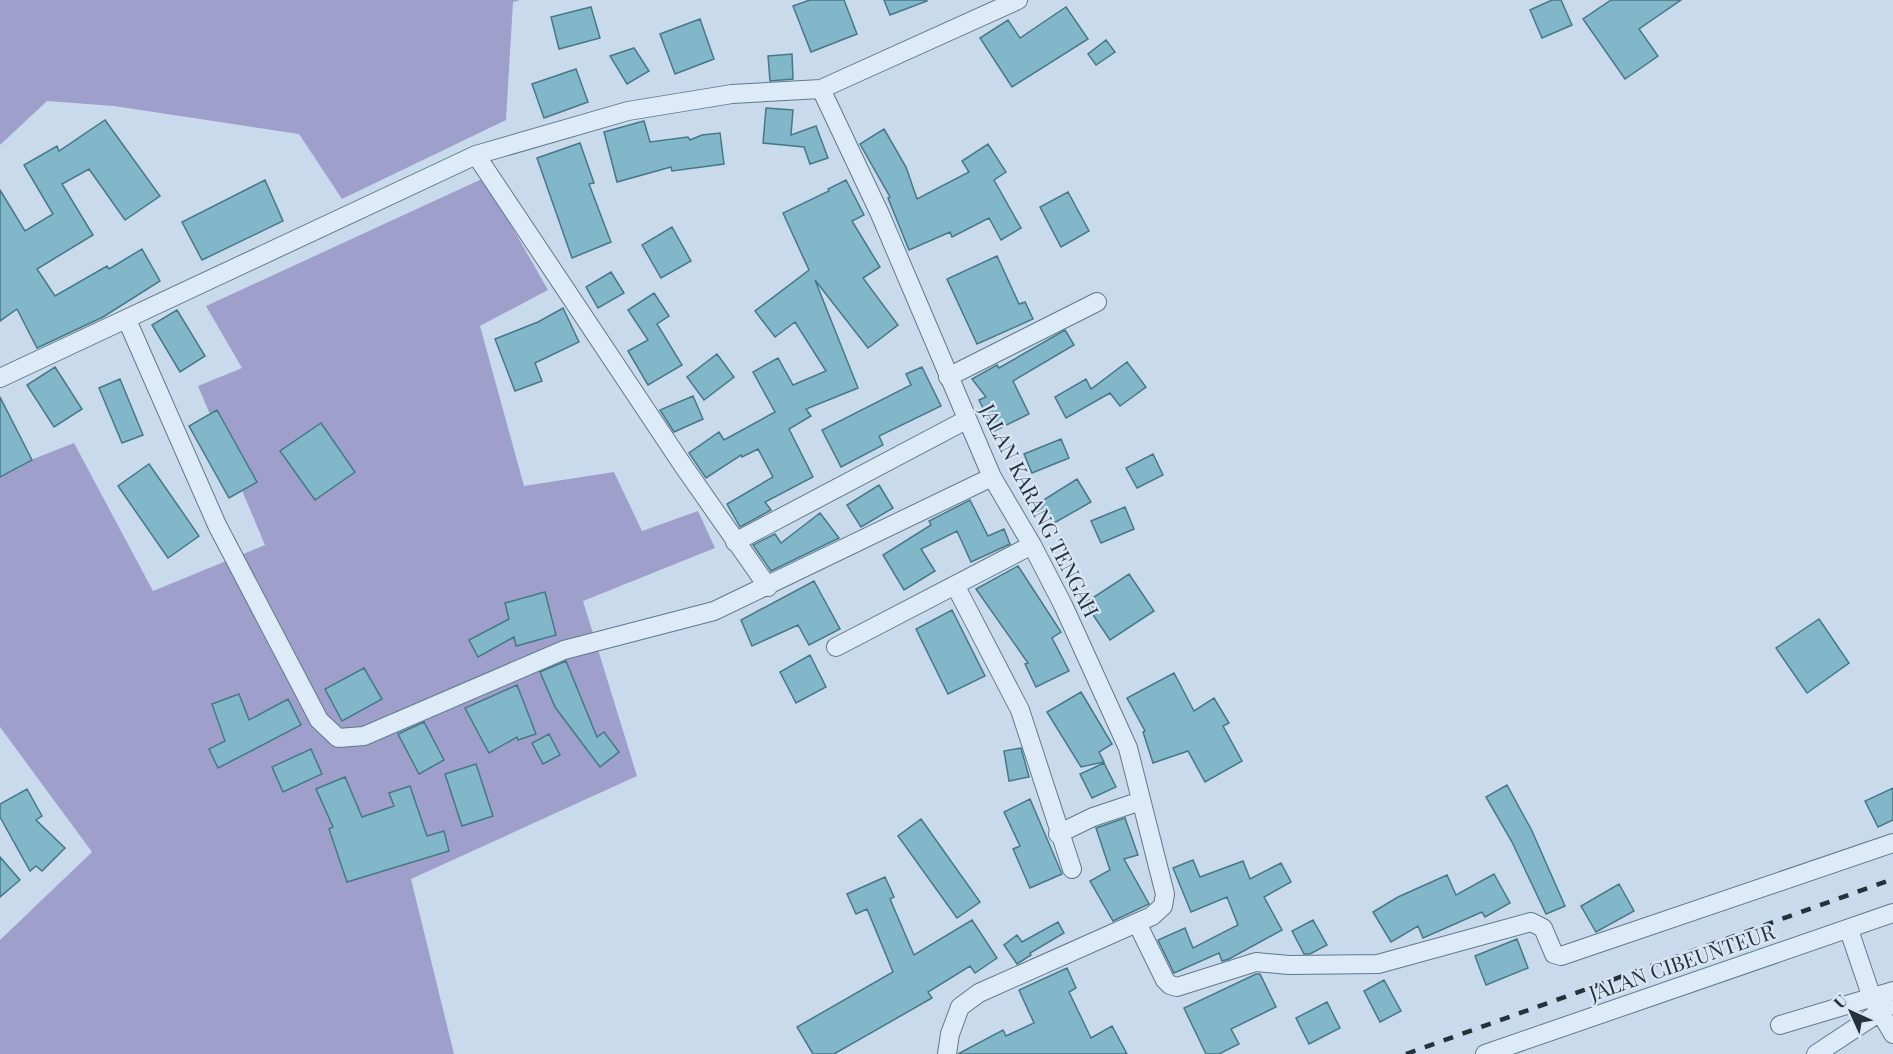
<svg xmlns="http://www.w3.org/2000/svg" width="1893" height="1054" viewBox="0 0 1893 1054" font-family="'Playfair Display',serif">
<style>
.green{fill:#9ea0cb}
.building{fill:#82b7c9;stroke:#467887;stroke-width:1.5}
.lines{fill:none;stroke-linecap:round;stroke-linejoin:round}
.minor-casing{stroke:#5f7a89;stroke-width:20}
.minor{stroke:#ddeaf8;stroke-width:18}
.rail{stroke:#22333b;stroke-width:4.5;stroke-dasharray:10 10;stroke-linecap:butt}
.labels{text-anchor:middle;stroke-width:4.5;stroke-linejoin:round;paint-order:stroke}
.street-label{font-size:21px;fill:#22333b;stroke:#dae6f5}
</style>
<rect width="100%" height="100%" fill="#cadaed"/>
<path class="green" d="M0 0H520L513 2 506 120 342 199 299 134 114 106 47 101 0 145Z
M484 178 548 290 480 326 524 486 614 472 642 531 698 511 715 548 583 601 637 776 411 879 454 1054H0V940L92 852 0 727V472L74 443 153 591 265 545 198 386 242 368 206 306Z"/>
<path class="building" d="M810 0H844L857 34 811 52 793 6Z
M884 0H926L927 1 890 15Z
M1552 0H1561L1572 25 1542 38 1530 10Z
M1611 0H1681L1639 29 1658 56 1625 79 1583 19Z
M591 7 600 38 559 49 551 17Z
M1066 7 1088 39 1012 87 980 38 1008 20 1020 38Z
M700 19 714 59 675 74 660 34Z
M1106 40 1115 52 1096 65 1088 54Z
M634 48 649 71 627 84 610 56Z
M792 54 793 79 770 81 768 56Z
M576 69 588 102 544 118 532 84Z
M766 108 793 110 791 135 816 126 828 158 810 164 804 147 763 143Z
M105 120 160 196 125 220 89 169 62 184 93 235 37 269 55 296 107 266 109 269 142 249 160 281 103 317 37 348 17 309 0 321V190L25 231 53 214 24 165 57 146 59 151Z
M644 121 650 142 688 137 690 140 702 135 720 133 724 164 672 171 671 167 617 182 604 132Z
M884 129 906 167 917 199 969 172 962 161 988 144 1006 172 994 180 1021 228 1001 240 989 218 952 237 950 232 909 250 888 198 890 197 860 144Z
M580 143 594 183 589 184 611 242 572 258 537 158Z
M265 180 283 221 202 260 182 222Z
M846 180 864 215 852 221 880 267 863 278 898 325 868 348 815 280 858 388 806 409 811 416 789 429 813 477 765 502 771 510 740 527 727 504 773 477 758 449 742 457 741 455 706 478 689 453 719 432 724 440 775 412 753 372 778 358 793 385 826 371 795 322 775 337 755 311 809 270 783 213 829 191 828 189Z
M1068 192 1089 231 1061 247 1040 207Z
M672 227 691 261 661 278 642 245Z
M997 256 1019 304 1025 302 1033 319 977 344 947 279Z
M611 272 624 293 598 308 586 287Z
M654 293 669 316 657 324 682 365 648 385 628 351 648 340 628 310Z
M563 308 579 342 535 363 542 381 515 391 495 339 538 322Z
M177 310 205 356 180 372 152 325Z
M1065 330 1074 345 1013 381 1029 414 994 431 979 400 986 397 972 379 997 365 999 368Z
M717 354 734 377 704 400 687 377Z
M1127 362 1146 387 1120 406 1110 393 1066 418 1055 397 1086 379 1091 389Z
M55 367 82 409 54 427 27 385Z
M922 367 941 406 879 436 883 445 841 467 822 430 911 385 906 374Z
M120 379 143 435 122 443 99 388Z
M693 396 703 419 674 432 660 410Z
M0 397 32 460 0 477Z
M217 410 257 482 229 498 189 426Z
M321 423 355 472 315 500 280 451Z
M1061 439 1069 458 1032 473 1024 454Z
M1153 454 1163 475 1137 488 1126 468Z
M149 464 199 536 168 558 118 486Z
M1077 479 1091 502 1047 527 1034 506Z
M879 485 893 508 861 527 847 505Z
M970 500 988 536 1004 529 1010 544 971 562 957 531 921 549 935 571 904 590 883 555 931 525 929 521Z
M1125 507 1134 529 1101 543 1091 521Z
M820 513 839 538 771 571 753 545 775 534 781 543Z
M1018 566 1061 632 1052 638 1069 671 1036 687 1025 664 1028 663 976 589Z
M1129 574 1154 611 1110 640 1085 603Z
M814 581 840 629 809 645 798 625 752 646 741 620Z
M545 592 556 635 516 646 514 637 478 657 469 640 509 619 505 603Z
M952 610 985 676 948 694 916 629Z
M1819 619 1849 663 1807 693 1776 648Z
M810 655 826 687 796 703 780 672Z
M566 661 597 737 604 732 619 752 600 767 555 707 540 672Z
M364 668 382 699 342 721 325 689Z
M1174 673 1194 711 1214 698 1229 723 1223 726 1242 761 1205 782 1188 751 1153 763 1143 732 1145 731 1127 698Z
M517 685 536 734 518 740 517 737 489 753 465 708Z
M1081 692 1112 744 1099 752 1104 762 1081 767 1047 712Z
M239 694 249 720 288 699 301 725 218 768 209 749 225 741 212 704Z
M424 722 444 760 419 774 398 734Z
M549 734 560 755 543 764 532 743Z
M1021 748 1029 777 1009 781 1004 751Z
M311 749 322 774 283 792 272 767Z
M1104 763 1116 787 1092 798 1080 774Z
M476 764 493 816 462 826 445 774Z
M345 777 362 817 394 806 389 793 410 786 427 836 444 831 449 851 347 882 329 829 333 827 316 789Z
M1507 785 1532 831 1565 906 1546 914 1512 842 1486 797Z
M1893 788V820L1878 827 1865 801Z
M27 789 42 816 36 820 65 848 42 871 36 866 30 871 0 817V804Z
M1030 799 1062 874 1030 888 1013 849 1020 846 1004 812Z
M1125 818 1138 855 1124 859 1149 904 1113 921 1090 881 1110 870 1096 828Z
M921 819 980 902 957 918 898 836Z
M0 857 20 880 0 897Z
M1193 860 1200 877 1243 861 1250 879 1281 863 1291 882 1264 897 1282 930 1229 959 1222 961 1219 953 1174 973 1158 940 1185 928 1193 948 1238 925 1227 897 1191 912 1173 868Z
M1494 874 1510 903 1485 917 1482 912 1423 938 1418 926 1391 942 1373 912 1398 897 1447 875 1456 895Z
M885 877 894 897 890 899 914 955 972 920 997 958 975 973 970 966 928 992 932 998 834 1054H813L797 1027 893 972 867 909 856 914 847 894Z
M1619 884 1634 911 1596 932 1581 906Z
M1313 920 1327 945 1310 954H1304L1292 931Z
M1058 922 1064 933 1030 953 1031 955 1017 964 1004 945 1017 935 1022 942Z
M1517 939 1528 968 1486 985 1475 956Z
M1067 968 1076 988 1069 992 1091 1038 1112 1026 1127 1054H958L1003 1030 1006 1036 1034 1023 1019 990Z
M1256 974H1260L1276 1007 1231 1029 1239 1044 1219 1054H1206L1184 1008Z
M1384 980 1401 1011 1380 1022 1364 991Z
M1327 1002 1340 1028 1309 1044 1296 1018Z"/>
<g class="lines">
<defs>
<path id="minor" d="M476 155 682 464 768 587
M127 320 217 525 319 720 338 738 364 736 564 650 714 611 992 477
M948 377 1097 302
M0 378 476 155 628 111 732 94 821 89
M735 542 966 420
M955 585 1020 710 1072 869
M836 647 1032 545
M1058 834 1093 817 1141 801
M1137 923 1165 980 1170 985 1177 987 1256 962 1289 965 1378 964 1531 922 1543 928 1554 954 1561 956 1893 843
M1849 930 1872 998 1893 1034
M1780 1025 1893 991
M947 1054 950 1034 960 1007 979 993 1152 916 1163 906 1165 894 1128 748 1063 605 1032 545 992 477 880 214 821 89 1018 0
M1485 1054 1893 913
M1816 1054 1889 1006"/>
</defs>
<use href="#minor" class="minor-casing"/>
<use href="#minor" class="minor"/>
<path class="rail" d="M1406 1054 1893 879"/>
</g>
<g class="labels">
<g class="street-label">
<text transform="translate(1039 511) rotate(63)" y="7">JALAN KARANG TENGAH</text>
<text transform="translate(1682 963) rotate(-19)" y="7">JALAN CIBEUNTEUR</text>
</g>
</g>
<g transform="translate(1851 1012) rotate(315)" stroke="#dae6f5" stroke-width="4.5" paint-order="stroke">
<path d="M0-4.5L10 22L0 15L-10 22Z" fill="#22333b"/>
<text y="-9" font-size="16" font-weight="bold" text-anchor="middle" fill="#22333b">U</text>
</g>
</svg>
